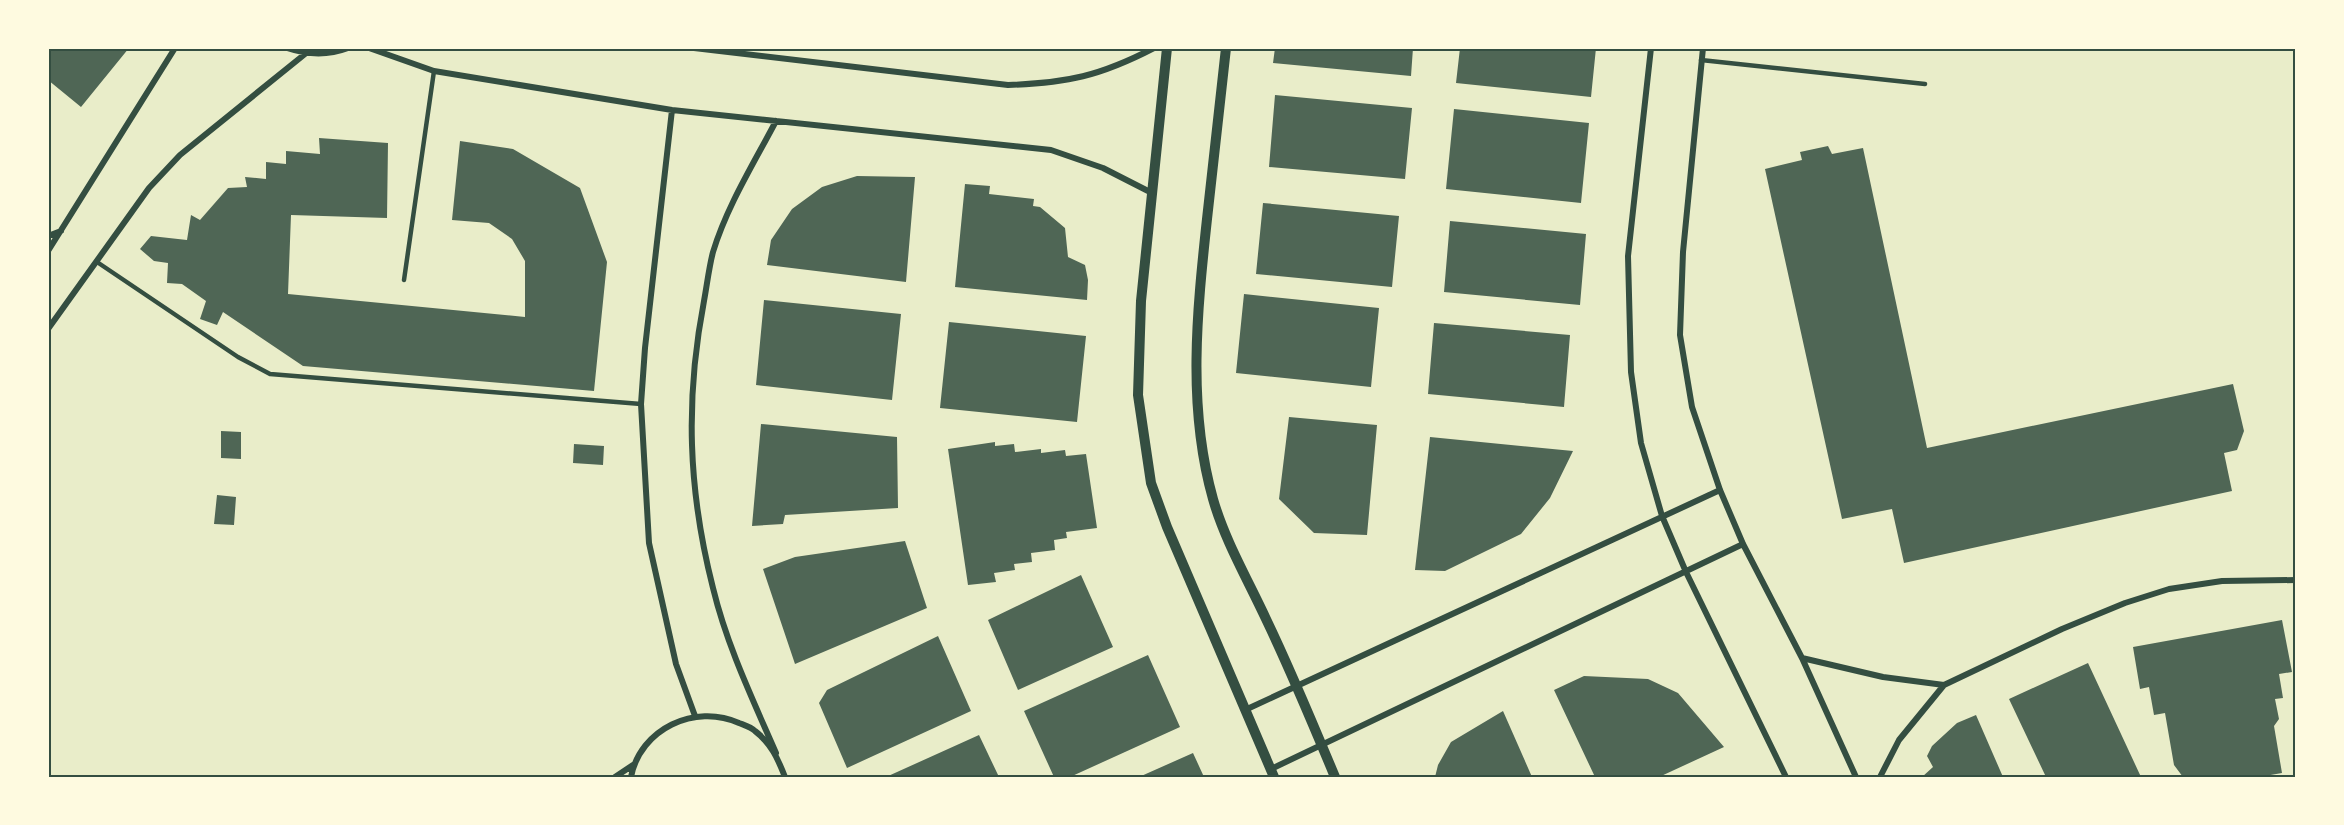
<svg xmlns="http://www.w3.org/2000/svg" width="2344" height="825" viewBox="0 0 2344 825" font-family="'Asap Condensed',sans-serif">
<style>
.building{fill:#4f6655}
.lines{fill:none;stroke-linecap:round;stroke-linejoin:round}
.service{stroke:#344e41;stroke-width:4.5}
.minor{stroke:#344e41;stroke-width:6}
.tertiary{stroke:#344e41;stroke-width:10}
.neatline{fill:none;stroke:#344e41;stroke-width:2}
</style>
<rect width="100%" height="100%" fill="#e9edc9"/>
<path class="building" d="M48 48H129L81 107 48 80Z
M1275 48H1413L1411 76 1273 63Z
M1460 48H1596L1591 97 1456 83Z
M1275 95 1412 108 1405 179 1269 167Z
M1454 109 1589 123 1581 203 1446 189Z
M319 138 388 143 387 218 291 215 288 294 525 317V261L512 239 489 223 452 220 460 141 513 149 580 188 607 262 594 391 303 366 223 312 217 325 200 319 206 301 182 284 167 283 168 263 154 261 140 249 151 236 187 240 191 215 200 220 228 188 247 187 245 177 266 179V162L286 164V151L320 154Z
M1828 146 1832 154 1863 148 1927 448 2233 384 2244 431 2237 450 2224 453 2232 491 1904 563 1892 509 1842 519 1765 169 1802 160 1800 152Z
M857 176 915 177 906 282 767 265 771 240 792 209 822 187Z
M965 184 990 186 989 194 1034 199 1033 206 1040 207 1065 228 1068 257 1085 265 1088 280 1087 300 955 287Z
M1263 203 1399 216 1392 287 1256 274Z
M1450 221 1586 234 1580 305 1444 292Z
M1244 294 1379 308 1371 387 1236 373Z
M764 300 901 314 892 400 756 385Z
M949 322 1086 336 1077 422 940 408Z
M1434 323 1570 335 1564 407 1428 394Z
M1289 417 1377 425 1367 535 1314 533 1279 499Z
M761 424 897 437 898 508 785 515 783 524 752 526Z
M221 431 241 432V459L221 458Z
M1430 437 1573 451 1550 498 1521 534 1445 571 1415 570Z
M995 442V446L1014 444 1015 452 1041 449V453L1065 450 1066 456 1086 454 1097 528 1066 532 1067 538 1054 540 1055 550 1031 553 1032 562 1014 564 1015 570 994 573 996 582 968 585 948 449Z
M574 444 604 446 603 465 573 463Z
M217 495 236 497 234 525 214 524Z
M905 541 927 608 795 664 763 569 795 557Z
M1081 575 1113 647 1018 690 988 620Z
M2282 620 2292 672 2279 674 2283 698 2275 699 2279 719 2274 726 2282 773 2259 777H2183L2174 765 2165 713 2154 715 2149 687 2140 689 2133 647Z
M938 636 971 711 847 768 819 703 827 690Z
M1148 655 1180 727 1070 777H1054L1024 711Z
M2088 663 2141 777H2046L2009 699Z
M1584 676 1648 679 1678 693 1724 747 1659 777H1595L1554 690Z
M1503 711 1532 777H1435L1438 765 1451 742Z
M1976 715 2003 777H1922L1933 767 1927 756 1932 746 1957 723Z
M979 735 999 777H886Z
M1193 753 1204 777H1139Z"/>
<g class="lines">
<path class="service" d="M1701 60 1925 84
M97 262 238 357 270 374 641 404
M404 280 434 71"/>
<path class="minor" d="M287 48C308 55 327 56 348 48
M369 48 434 71 672 110 1051 150 1103 168 1152 193
M694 48 1008 85C1067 83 1100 76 1154 48
M1651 48 1628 256 1631 372 1641 443 1662 516 1686 572 1786 777
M1703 48 1683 252 1680 335 1692 407 1720 490 1743 544 1802 658 1856 777
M672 110 645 348 641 404 649 543 676 664 695 716
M776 121C754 163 727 206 713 252 709 267 707 285 704 301 685 400 688 490 713 588 727 646 753 700 776 753
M48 236 61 231
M48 251 175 48
M48 329 149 188 180 155 305 54
M1802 658 1883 677 1944 685
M1245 710 1720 490
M1271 769 1743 544
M615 777 633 765
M631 777C640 729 695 703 739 723 744 725 751 727 755 731 771 743 778 759 785 777
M1880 777 1899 740 1944 685 2062 629 2125 603 2169 589 2222 581 2296 580"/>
<path class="tertiary" d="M1167 48 1141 301 1138 395 1151 483 1167 527 1274 777
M1226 48C1220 105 1213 162 1207 219 1197 312 1187 407 1213 499 1225 541 1248 580 1266 619 1291 671 1313 724 1335 777"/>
</g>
<rect width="2344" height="825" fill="none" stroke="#fefae0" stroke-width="99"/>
<rect x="50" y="50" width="2244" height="726" class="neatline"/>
</svg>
